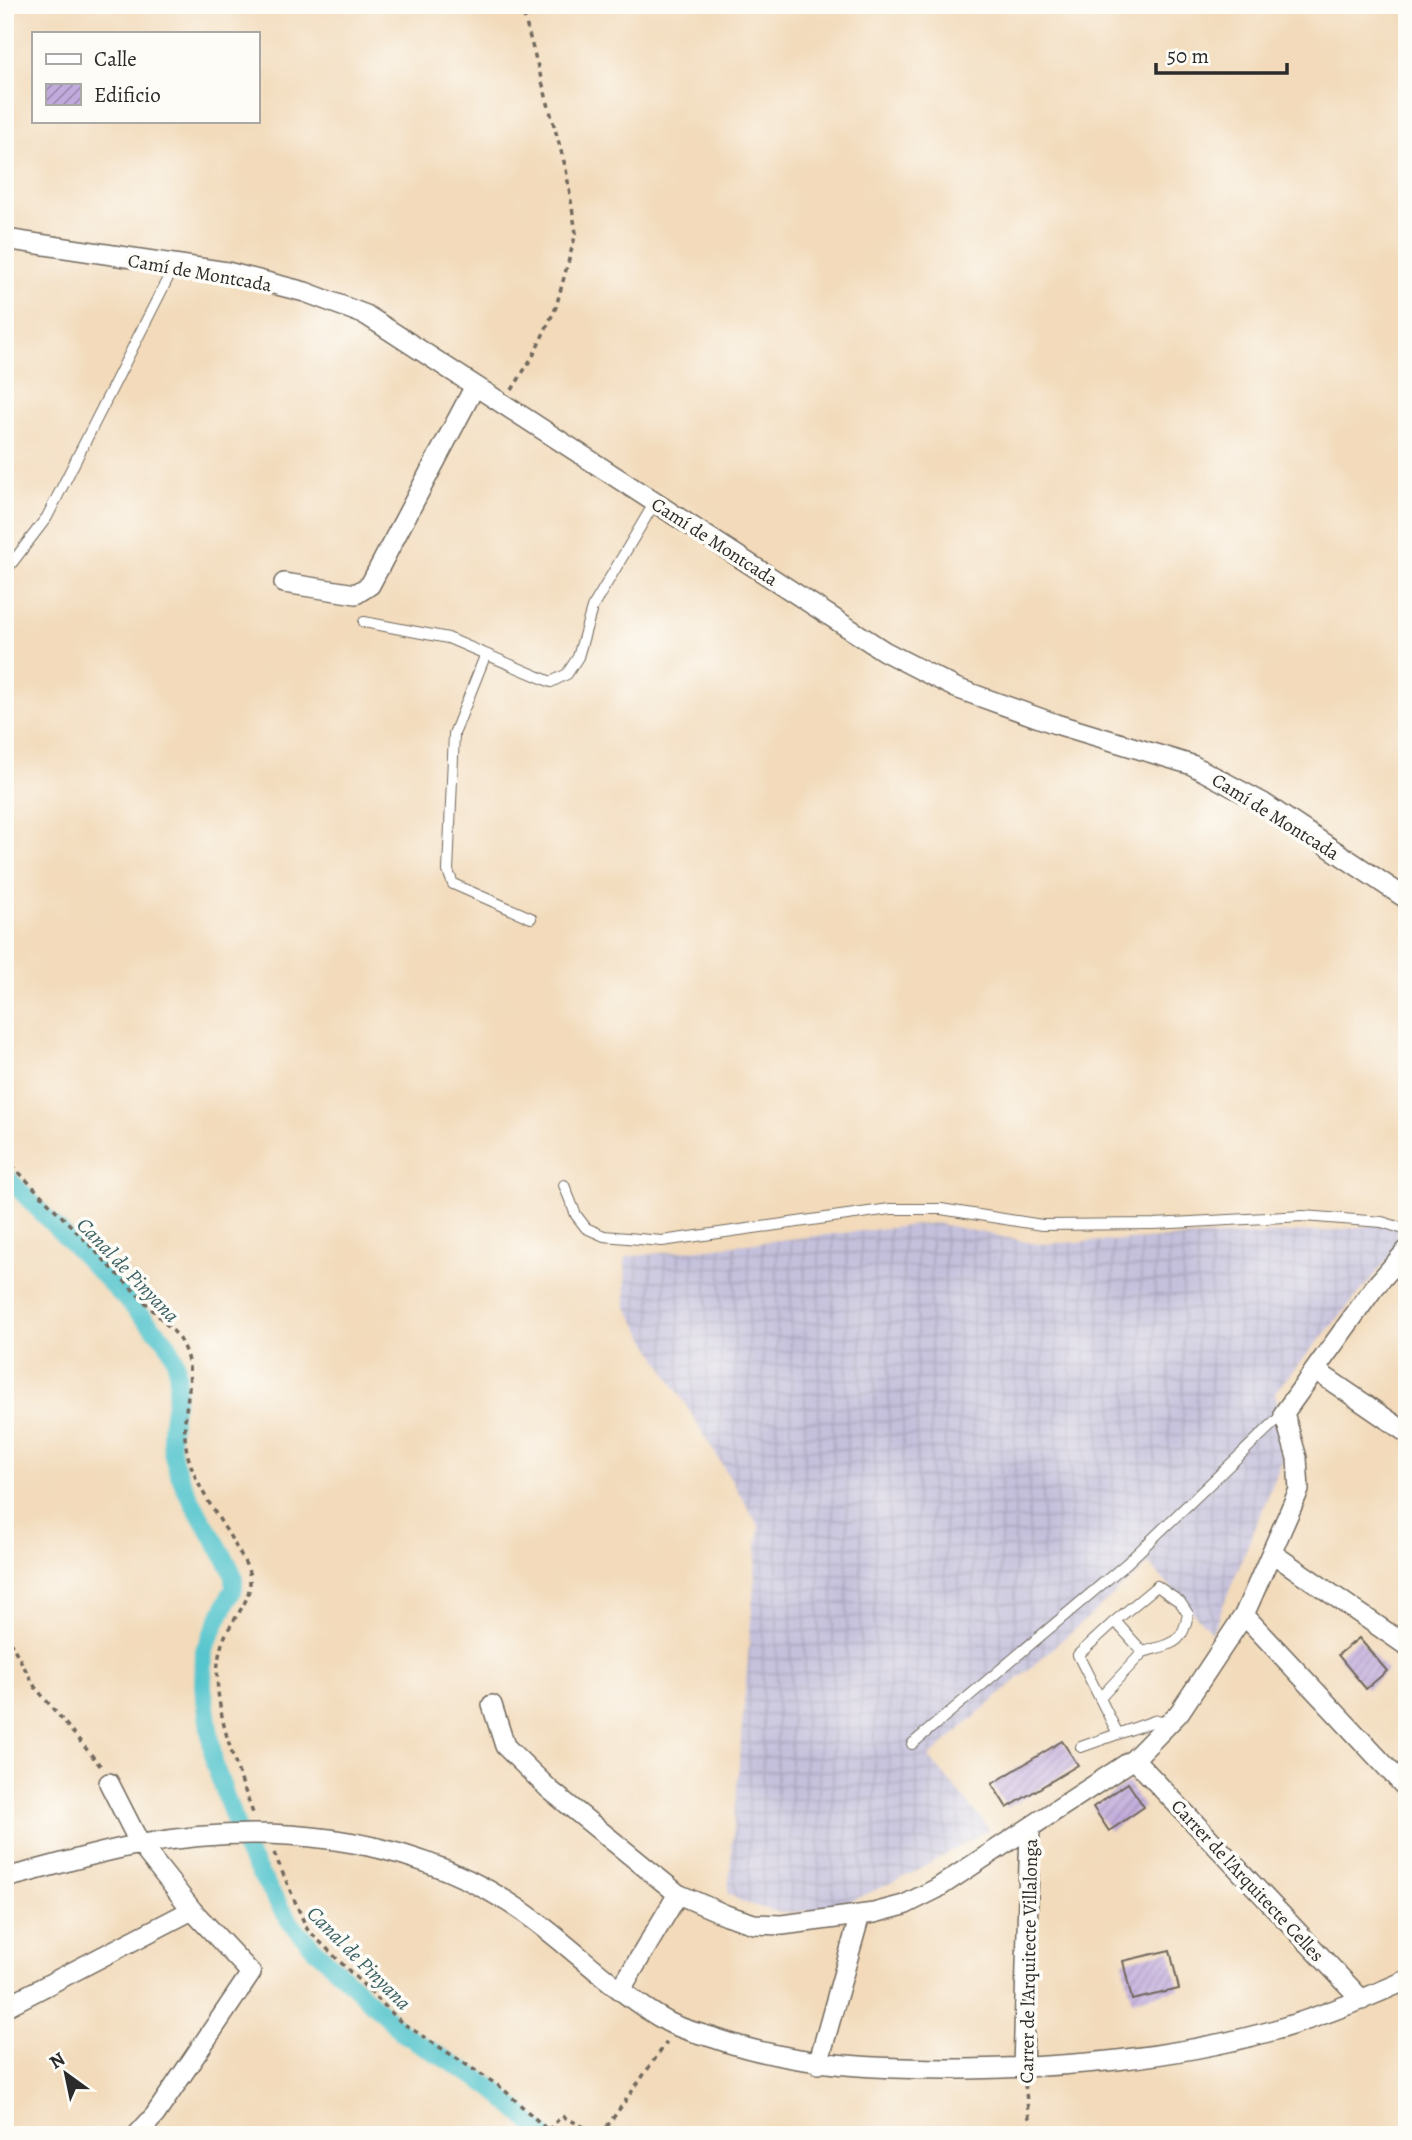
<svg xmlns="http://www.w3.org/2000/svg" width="1412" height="2140" viewBox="0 0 1412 2140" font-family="Alegreya,serif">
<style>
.industrial{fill:url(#industrial-grid)}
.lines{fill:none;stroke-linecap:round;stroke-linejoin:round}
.canal{stroke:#59c6ce;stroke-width:18}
.building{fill:url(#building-hatch)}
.service-casing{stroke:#71685d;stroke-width:12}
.minor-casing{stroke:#71685d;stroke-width:22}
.path{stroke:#71685d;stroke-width:3.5;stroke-dasharray:5 5;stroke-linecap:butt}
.service{stroke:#fff;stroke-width:10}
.minor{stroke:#fff;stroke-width:19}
.labels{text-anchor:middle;stroke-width:7;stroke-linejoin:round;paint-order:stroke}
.street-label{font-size:19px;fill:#2b2b2b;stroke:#fdfcf7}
.water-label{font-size:21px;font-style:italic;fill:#3b6164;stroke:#fdfcf7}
</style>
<defs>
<pattern id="industrial-grid" width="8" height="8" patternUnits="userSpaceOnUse" patternTransform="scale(1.75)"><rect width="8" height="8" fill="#c4c0db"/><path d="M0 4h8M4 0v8" fill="none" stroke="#a9a5bc"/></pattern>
<pattern id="building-hatch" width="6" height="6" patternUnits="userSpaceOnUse" patternTransform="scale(1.75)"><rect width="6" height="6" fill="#c1aadc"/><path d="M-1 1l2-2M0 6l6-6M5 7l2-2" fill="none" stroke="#9d8bb3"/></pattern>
</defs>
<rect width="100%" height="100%" fill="#fdfcf7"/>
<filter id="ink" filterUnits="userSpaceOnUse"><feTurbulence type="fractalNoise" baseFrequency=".0143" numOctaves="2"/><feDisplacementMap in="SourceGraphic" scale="14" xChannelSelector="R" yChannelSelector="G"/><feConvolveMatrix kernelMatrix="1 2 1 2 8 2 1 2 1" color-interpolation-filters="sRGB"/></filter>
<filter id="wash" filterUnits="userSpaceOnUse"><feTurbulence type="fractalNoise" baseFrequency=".00686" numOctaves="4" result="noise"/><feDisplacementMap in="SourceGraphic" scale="28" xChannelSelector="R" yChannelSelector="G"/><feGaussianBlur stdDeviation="1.57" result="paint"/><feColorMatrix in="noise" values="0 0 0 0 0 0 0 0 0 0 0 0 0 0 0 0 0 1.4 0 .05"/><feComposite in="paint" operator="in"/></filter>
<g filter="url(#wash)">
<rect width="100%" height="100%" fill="#f2daba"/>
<path class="industrial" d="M1407 1220V1237L1275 1392 1283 1459 1212 1633 1149 1564 929 1757 990 1829 915 1872 849 1902 817 1910 781 1913 742 1902 728 1893 759 1526 626 1306 625 1257 935 1223 1037 1244 1331 1231Z"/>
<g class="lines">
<path class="canal" d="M5 1175 166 1341C193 1381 163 1412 173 1456 184 1500 216 1535 234 1576V1587L204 1650 203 1686 214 1763 245 1850 290 1922 315 1949 404 2034 490 2086 544 2135"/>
</g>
<g id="blocks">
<path class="building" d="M1359 1638 1387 1671 1366 1689 1338 1655Z
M1062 1741 1078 1765 1007 1808 992 1784Z
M1128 1783 1144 1807 1109 1831 1093 1807Z
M1170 1950 1179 1989 1132 2000 1123 1961Z"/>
</g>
</g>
<g filter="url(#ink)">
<use href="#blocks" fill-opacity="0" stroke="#71685d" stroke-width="2"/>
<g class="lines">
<defs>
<path id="service" d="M5 572 47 517 174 266
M364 622 448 638 551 682 567 674 578 657 592 608 655 502
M485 656 454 734 448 871 453 884 531 918
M564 1185 576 1215 586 1228 604 1236 662 1241 890 1209H941L1042 1225 1154 1224 1303 1216 1382 1222 1407 1230
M1115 1621 1157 1586 1180 1602 1188 1614C1182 1647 1171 1643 1143 1652
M1100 1698 1143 1652 1115 1621 1078 1655 1118 1734
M912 1744 1127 1563 1284 1413
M1081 1747 1157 1720 1166 1726"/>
<path id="minor" d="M5 239 227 272 305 292 366 315 884 651 956 688 1056 724 1192 765 1263 803 1407 899
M284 583 356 594 370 585 475 386
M1315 1370 1407 1433
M1272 1553 1407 1646
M1244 1615 1407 1789
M492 1705 505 1746 550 1790 678 1894 726 1915 754 1924 782 1925 874 1913 904 1905 936 1889 1134 1759 1179 1713 1244 1615 1299 1490 1297 1458 1284 1413 1373 1289 1407 1250
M1134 1759 1362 2000
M109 1783 140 1844 192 1910 251 1973 155 2115 137 2135
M5 1878C50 1867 96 1852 142 1844 266 1822 400 1834 508 1902 564 1937 610 1990 668 2022 683 2030 701 2034 717 2039 799 2067 881 2069 966 2069 1068 2067 1169 2059 1268 2032 1315 2019 1362 2000 1407 1980
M621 1989 678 1894
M5 2007 192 1910
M818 2064 860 1915
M1023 2068 1030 1829"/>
</defs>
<use href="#service" class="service-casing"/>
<use href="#minor" class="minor-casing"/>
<path class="path" d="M512 390 534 354 556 307 576 233 566 169 521 5
M5 1158 176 1334C204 1377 179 1401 186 1446 191 1481 218 1515 235 1545 240 1555 250 1568 250 1579 251 1604 231 1619 223 1641 204 1692 237 1767 254 1816
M5 1632 35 1687 103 1769
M274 1853 307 1929 401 2022 502 2088 553 2135
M1025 2084 1031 2135
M548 2130 562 2116 600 2135
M601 2135 667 2042
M1399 2135 1407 2129"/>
<use href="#service" class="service"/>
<use href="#minor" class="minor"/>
</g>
</g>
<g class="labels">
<g class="street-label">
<text transform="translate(200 272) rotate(10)" y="7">Camí de Montcada</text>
<text transform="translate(715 541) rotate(33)" y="7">Camí de Montcada</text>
<text transform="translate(1276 816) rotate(32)" y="7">Camí de Montcada</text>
<text transform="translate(1248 1880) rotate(47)" y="7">Carrer de l'Arquitecte Celles</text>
<text transform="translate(1028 1961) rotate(-89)" y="7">Carrer de l'Arquitecte Villalonga</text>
</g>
<g class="water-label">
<text transform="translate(128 1270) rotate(46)" y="7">Canal de Pinyana</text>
<text transform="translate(359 1958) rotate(45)" y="7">Canal de Pinyana</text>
</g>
</g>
<rect width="1412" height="2140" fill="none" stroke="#fdfcf7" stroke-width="28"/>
<rect x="32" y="32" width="228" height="91" fill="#fdfcf7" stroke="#a9a8a5" stroke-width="2"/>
<rect x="46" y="54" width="35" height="10" fill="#ffffff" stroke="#a9a8a5" stroke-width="2"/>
<text x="94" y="66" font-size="21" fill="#2b2b2b">Calle</text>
<rect x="46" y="84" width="35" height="21" fill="url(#building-hatch)" stroke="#a9a8a5" stroke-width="2"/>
<text x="94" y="102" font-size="21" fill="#2b2b2b">Edificio</text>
<g transform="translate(66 2074) rotate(327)" stroke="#fdfcf7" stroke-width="5" paint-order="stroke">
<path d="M0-5L12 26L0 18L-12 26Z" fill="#2b2b2b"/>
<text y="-10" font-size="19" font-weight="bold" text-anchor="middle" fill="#2b2b2b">N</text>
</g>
<path d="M1156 63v10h131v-10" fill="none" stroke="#2b2b2b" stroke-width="3.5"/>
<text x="1167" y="63" font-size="21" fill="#2b2b2b" stroke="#fdfcf7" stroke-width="5" paint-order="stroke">50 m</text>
</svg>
